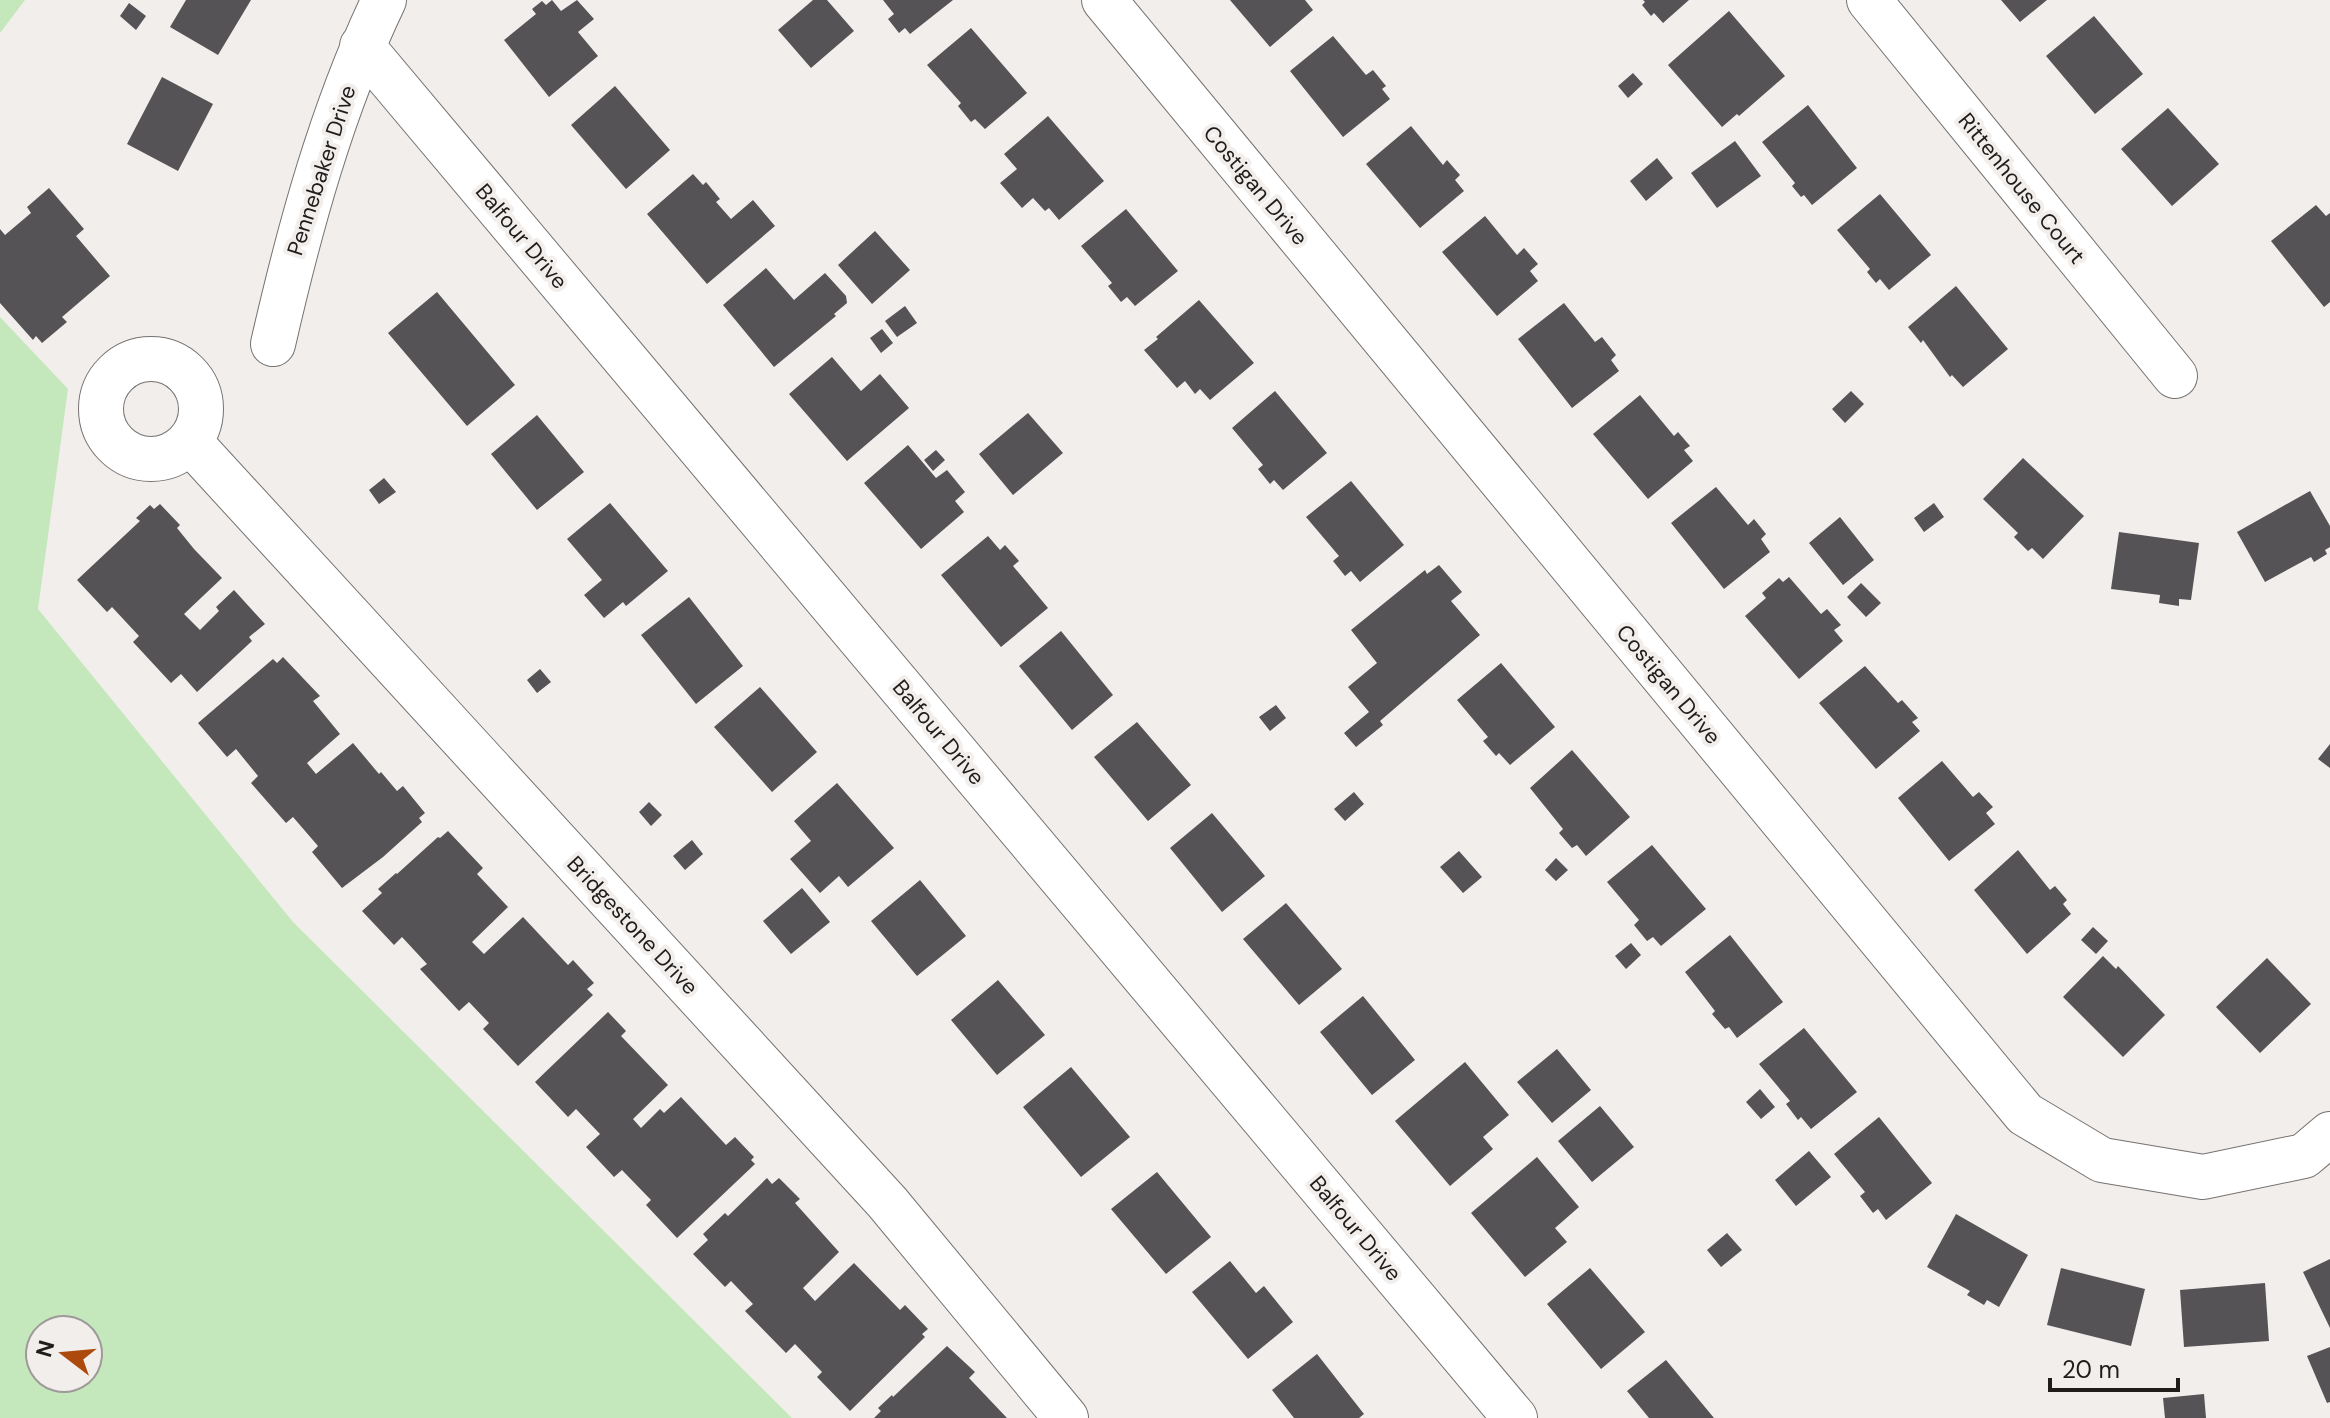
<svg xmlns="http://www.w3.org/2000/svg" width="2330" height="1418" viewBox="0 0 2330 1418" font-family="'DM Sans',sans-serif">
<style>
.green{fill:#c4e7bc;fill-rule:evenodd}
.building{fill:#555356}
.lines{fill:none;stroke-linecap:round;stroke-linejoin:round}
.street-casing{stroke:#757270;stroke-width:46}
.street{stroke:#fff;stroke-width:44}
.labels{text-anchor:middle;stroke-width:8;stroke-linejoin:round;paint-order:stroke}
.street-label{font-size:22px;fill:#1e1d1c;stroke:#f2eeec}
</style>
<rect width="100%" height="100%" fill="#f2eeec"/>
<path class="green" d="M0 0H25L0 33Z
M0 317 68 389 38 609 293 922 792 1418H0ZM88 1330V1378H40V1330Z"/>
<path class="building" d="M186 0H251L218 55 170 27Z
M552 0 561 11 577 0 594 19 578 32 598 56 549 97 504 40 536 14 532 9 542 1 546 5Z
M813 0H827L854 31 811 68 778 30Z
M883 0H953L910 34 905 28 899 33 888 19 894 14Z
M1230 0H1305L1313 10 1270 47Z
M1643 0H1689L1663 23 1654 13 1651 16 1642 5 1645 2Z
M2001 0H2047L2020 22Z
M129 3 146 16 136 30 120 16Z
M1729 11 1785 76 1739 116 1737 114 1722 127 1668 65Z
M2094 16 2143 74 2095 114 2046 56Z
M971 28 1027 93 985 129 975 119 971 122 958 106 961 103 927 65Z
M1333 36 1366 75 1373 70 1386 86 1382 89 1390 99 1343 137 1290 71Z
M1633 73 1643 84 1628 98 1618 86Z
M162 77 213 104 178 171 127 144Z
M615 86 670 150 626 189 571 125Z
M1808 105 1857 168 1812 205 1804 195 1801 197 1792 186 1795 183 1762 142Z
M2168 108 2219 164 2172 206 2121 149Z
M1048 116 1104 181 1059 220 1049 208 1045 211 1033 198 1022 208 1000 183 1017 169 1004 154Z
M1411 126 1443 165 1447 160 1460 175 1455 180 1464 191 1420 228 1366 164Z
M1735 141 1761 176 1717 208 1691 173Z
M1657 158 1673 178 1646 201 1630 181Z
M693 174 703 185 706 182 720 199 716 202 731 219 753 200 775 226 707 284 647 214Z
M49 188 84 229 76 236 110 276 62 317 67 322 42 343 36 336 33 340 0 303V229L5 235 31 213 27 207Z
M1880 194 1931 255 1889 290 1880 279 1876 283 1867 272 1870 269 1837 230Z
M2316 205 2326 216 2330 213V302L2324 307 2271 241Z
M1126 209 1178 271 1135 306 1127 297 1121 302 1108 286 1112 283 1081 246Z
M1485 216 1517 255 1524 248 1538 264 1530 271 1538 281 1497 316 1442 252Z
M875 231 910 270 872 304 838 265Z
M766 268 794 300 825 273 846 296 847 303 834 314 836 316 774 367 723 305Z
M1956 286 2008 349 1963 387 1952 375 1950 377 1923 340 1921 343 1908 327Z
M437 292 515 385 467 426 388 333Z
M1199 300 1254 363 1210 400 1200 389 1195 394 1185 381 1177 388 1144 350 1158 339 1156 337Z
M1564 303 1595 342 1602 337 1616 355 1611 360 1619 371 1572 408 1518 339Z
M905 306 917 323 897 337 885 321Z
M882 329 893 343 881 353 870 338Z
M832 357 861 391 880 374 909 408 847 461 789 394Z
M1275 391 1327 453 1283 490 1274 480 1270 484 1258 469 1263 465 1232 428Z
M1851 391 1864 404 1845 423 1832 409Z
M1640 395 1674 436 1678 432 1690 446 1684 450 1693 461 1648 499 1593 434Z
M1028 413 1063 453 1013 495 979 454Z
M537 415 584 472 537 510 491 454Z
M908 445 936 478 947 470 965 492 955 501 964 512 921 549 864 483Z
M936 450 945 460 933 471 924 460Z
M2023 458 2084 516 2043 559 2032 548 2028 551 2014 537 2018 533 1983 499Z
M384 478 396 492 379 504 369 490Z
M1351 481 1404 545 1360 582 1351 571 1345 576 1333 561 1339 556 1306 517Z
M1716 487 1748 525 1754 519 1766 534 1761 539 1770 552 1724 589 1671 523Z
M2310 491 2330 526V547L2325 550 2327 554 2314 562 2311 557 2265 582 2237 532Z
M610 503 668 571 626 606 623 602 604 618 584 595 602 580 567 539Z
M1934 503 1944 517 1924 532 1914 518Z
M160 504 180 525 177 528 194 549 222 578 184 614 200 630 219 611 216 607 234 590 265 624 249 637 252 641 197 692 181 674 171 683 133 642 139 636 112 607 107 612 77 580 140 521 136 518 150 505 154 509Z
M1840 517 1874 560 1843 585 1809 543Z
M2119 532 2199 543 2191 600 2179 599V606L2159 603 2160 595 2111 589Z
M988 536 1000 550 1005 545 1019 561 1013 566 1048 608 1001 647 941 575Z
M1439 565 1462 592 1451 601 1480 635 1380 721 1383 725 1356 747 1344 733 1369 712 1348 687 1377 663 1351 630 1425 570 1427 574Z
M1789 577 1821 614 1827 609 1841 625 1834 630 1843 641 1799 679 1745 616 1766 598 1762 593 1779 578 1783 582Z
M1861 583 1881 603 1866 617 1847 597Z
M689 597 743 666 696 704 641 635Z
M1061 631 1113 695 1072 730 1019 666Z
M283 657 320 696 313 701 340 734 307 763 316 774 353 743 379 774 381 772 397 791 403 786 425 813 419 818 422 822 383 857 342 888 312 852 318 846 293 817 286 823 251 783 258 776 236 749 227 757 198 723 273 659 277 663Z
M1501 663 1555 727 1510 765 1499 753 1496 756 1483 741 1488 737 1457 700Z
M1865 666 1898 703 1902 700 1918 718 1912 722 1920 731 1876 769 1819 703Z
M540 669 551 682 537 693 527 680Z
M760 687 817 752 772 792 714 727Z
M1276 705 1286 718 1270 731 1259 717Z
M1137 722 1191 785 1148 821 1094 757Z
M2330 744V768L2318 759Z
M1572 750 1630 817 1586 856 1577 845 1572 848 1559 833 1563 829 1530 788Z
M1942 761 1973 797 1979 792 1993 807 1986 813 1995 824 1949 861 1898 798Z
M837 783 894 848 848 887 839 876 820 893 790 859 811 841 794 821Z
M1354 792 1364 804 1345 821 1334 809Z
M649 802 662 815 651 826 639 812Z
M1212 813 1265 876 1222 912 1170 848Z
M448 831 483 868 477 874 508 907 472 942 484 954 523 917 568 965 573 960 594 983 587 989 593 995 518 1066 483 1029 489 1023 469 1002 459 1011 420 969 427 964 402 937 394 945 362 911 382 893 378 889 396 873 397 874 438 837 440 838Z
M692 840 703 854 685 870 673 856Z
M1652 845 1706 909 1661 946 1653 937 1647 941 1634 925 1639 920 1607 882Z
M2018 850 2050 890 2055 886 2067 900 2063 904 2071 914 2027 954 1974 890Z
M1459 851 1482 877 1463 893 1440 867Z
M1556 858 1568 870 1556 881 1545 870Z
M920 880 966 936 917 976 871 921Z
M802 888 830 922 791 954 763 921Z
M1286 903 1342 969 1299 1005 1243 939Z
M2093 927 2108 941 2096 954 2081 940Z
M1730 935 1783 1002 1737 1038 1729 1027 1725 1029 1712 1014 1715 1011 1685 972Z
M1631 943 1641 955 1626 969 1615 956Z
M2103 956 2116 969 2118 966 2165 1015 2123 1057 2063 997Z
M2267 958 2311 1004 2260 1053 2216 1007Z
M998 980 1045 1035 997 1075 951 1020Z
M1363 996 1415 1060 1372 1095 1320 1032Z
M608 1012 626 1031 621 1036 668 1085 633 1119 641 1128 660 1109 664 1113 681 1097 726 1145 735 1137 754 1157 751 1160 755 1164 677 1238 646 1205 651 1200 622 1170 614 1177 586 1147 600 1134 576 1109 568 1117 535 1082Z
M1804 1028 1857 1092 1811 1129 1801 1117 1798 1120 1786 1104 1790 1101 1759 1064Z
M1557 1049 1591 1090 1552 1123 1517 1082Z
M1465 1062 1509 1115 1483 1137 1493 1149 1450 1186 1395 1121Z
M1071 1067 1130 1137 1081 1177 1023 1107Z
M1760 1089 1775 1107 1761 1119 1746 1102Z
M1600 1106 1634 1147 1592 1182 1558 1141Z
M1879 1117 1932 1183 1886 1220 1878 1209 1873 1213 1860 1196 1865 1192 1834 1154Z
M1809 1151 1831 1177 1796 1206 1775 1180Z
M1537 1157 1579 1207 1555 1228 1567 1242 1525 1277 1471 1213Z
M1157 1172 1211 1237 1166 1274 1111 1209Z
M767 1178 772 1184 779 1178 800 1199 795 1203 839 1252 803 1288 815 1301 854 1263 900 1310 905 1305 928 1329 922 1334 925 1337 850 1411 817 1377 822 1372 795 1344 786 1353 745 1311 753 1304 731 1281 725 1287 693 1254 708 1240 703 1234 725 1213 728 1216Z
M1956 1214 2028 1255 1999 1307 1987 1300 1984 1305 1967 1295 1970 1291 1927 1267Z
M1727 1233 1742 1250 1721 1267 1707 1250Z
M2330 1259V1328L2303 1272Z
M1230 1261 1256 1293 1264 1286 1293 1322 1248 1359 1192 1292Z
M1590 1268 1645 1332 1601 1369 1547 1304Z
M2061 1268 2145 1289 2131 1346 2047 1325Z
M2265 1283 2269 1341 2184 1347 2180 1290Z
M947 1346 975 1372 969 1378 1007 1418H874L881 1411 878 1408 892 1395 893 1397Z
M2330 1347V1402L2327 1403 2307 1356Z
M1317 1354 1364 1414 1359 1418H1294L1272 1390Z
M1666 1360 1714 1418H1649L1627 1391Z
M2204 1394 2206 1418H2165L2163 1398Z"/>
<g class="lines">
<defs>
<path id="street" d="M1104 0 2025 1114 2102 1160 2203 1177 2304 1156 2330 1134
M1869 0 2175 376
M362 46 1515 1418
M273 344C300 226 332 109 384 0
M101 409a50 50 0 1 1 100 0a50 50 0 1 1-100 0Z
M190 442 887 1202 1066 1418"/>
</defs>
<use href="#street" class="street-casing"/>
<use href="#street" class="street"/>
</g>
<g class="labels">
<g class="street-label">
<text transform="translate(321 170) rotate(-72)" y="8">Pennebaker Drive</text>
<text transform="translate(1256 185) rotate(50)" y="8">Costigan Drive</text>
<text transform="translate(2022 188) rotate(51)" y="8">Rittenhouse Court</text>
<text transform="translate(522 236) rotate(50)" y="8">Balfour Drive</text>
<text transform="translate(1669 684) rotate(50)" y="8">Costigan Drive</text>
<text transform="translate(939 732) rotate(50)" y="8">Balfour Drive</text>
<text transform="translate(633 925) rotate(47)" y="8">Bridgestone Drive</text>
<text transform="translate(1356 1228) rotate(50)" y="8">Balfour Drive</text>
</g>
</g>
<g transform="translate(64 1354) rotate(286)"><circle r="38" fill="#f2eeec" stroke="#9d9a99" stroke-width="2"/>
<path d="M0-6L14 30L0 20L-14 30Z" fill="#ac490d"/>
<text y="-12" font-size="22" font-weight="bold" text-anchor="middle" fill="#1e1d1c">N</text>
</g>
<path d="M2050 1378v12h128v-12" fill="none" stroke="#1e1d1c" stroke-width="4"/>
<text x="2062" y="1378" font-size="24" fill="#1e1d1c" stroke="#f2eeec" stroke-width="6" paint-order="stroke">20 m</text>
</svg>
